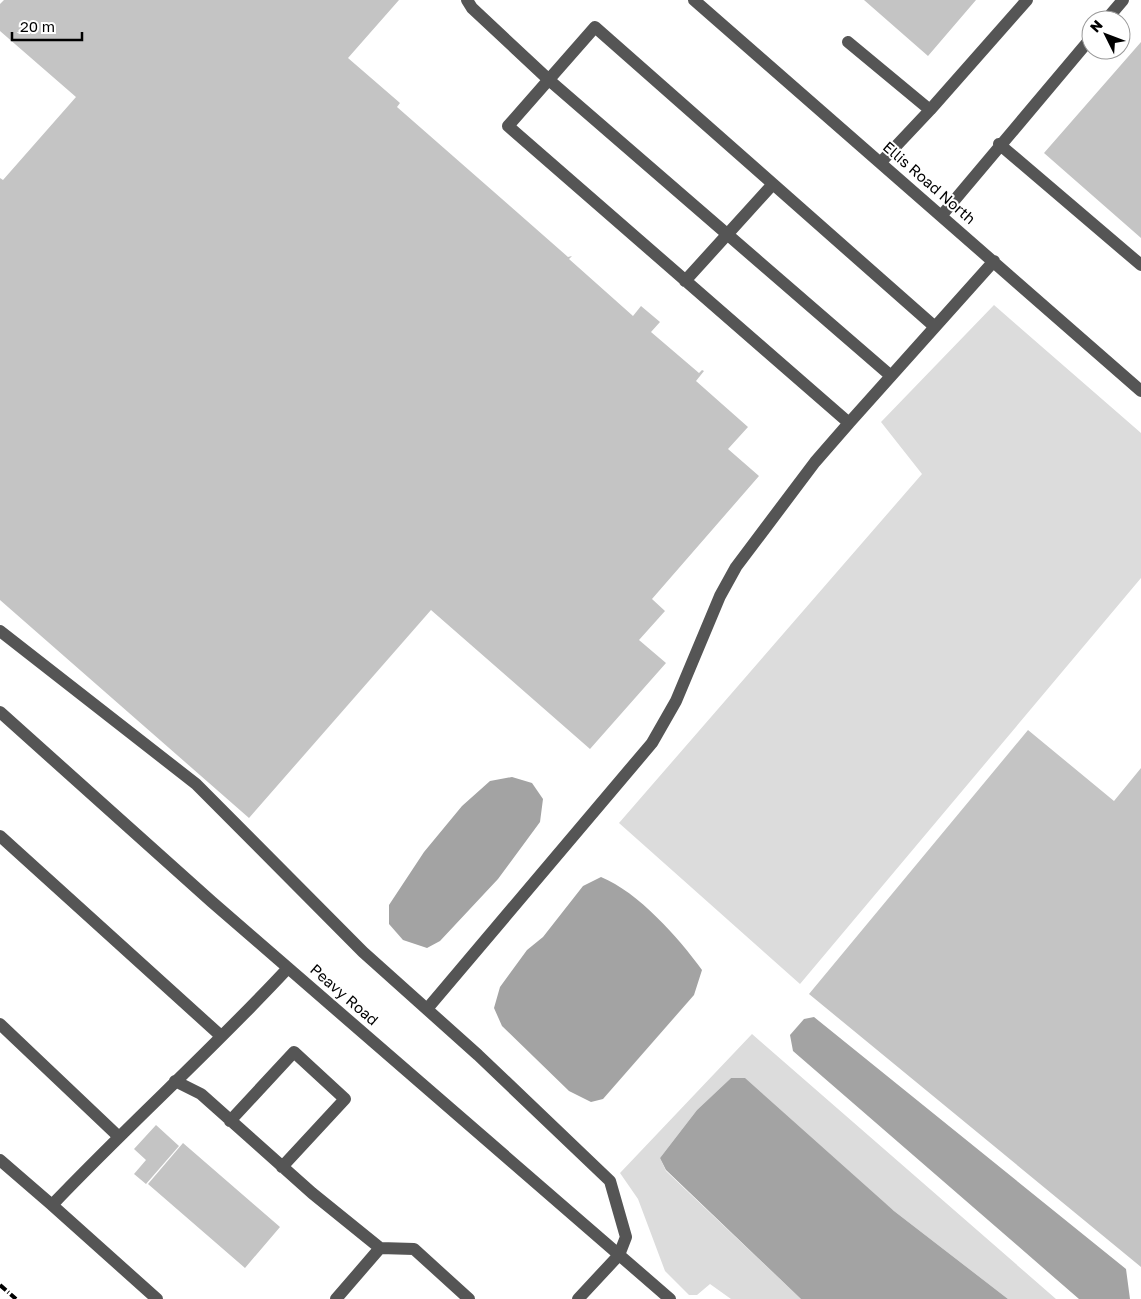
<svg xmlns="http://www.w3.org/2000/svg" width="1141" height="1299" viewBox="0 0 1141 1299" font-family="'Golos Text',sans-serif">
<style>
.green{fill:#dcdcdc}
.water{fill:#a3a3a3}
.building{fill:#c4c4c4}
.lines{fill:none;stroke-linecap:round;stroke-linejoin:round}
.minor{stroke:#555;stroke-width:12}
.rail{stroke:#000;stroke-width:4;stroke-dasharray:8 2.5 1 2.5;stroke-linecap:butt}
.labels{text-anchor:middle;stroke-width:4;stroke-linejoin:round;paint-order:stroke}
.street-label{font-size:15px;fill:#000;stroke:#fff}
</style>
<rect width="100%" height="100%" fill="#fff"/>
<path class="green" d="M994 305 1141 433V578L800 984 619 823 922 474 881 422Z
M752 1034 1056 1299H1008L894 1211 731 1078 697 1110 660 1158 666 1171 801 1299H731L710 1284 697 1295H689L665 1271 638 1199 620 1173Z"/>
<path class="water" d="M512 777 532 783 543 799 540 822 498 879 440 941 427 948 403 940 389 924V905L424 852 462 806 490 781Z
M601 877C638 892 679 938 702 970L694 995 603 1099 591 1102 569 1091 502 1026 494 1008 500 987 527 950 543 937 583 886Z
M814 1017 1126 1269 1130 1299H1079L793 1051 790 1035 804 1019Z
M731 1078H745L894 1211 1008 1299H801L666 1170 660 1158 697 1110Z"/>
<path class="building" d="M4 0H399L348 58 400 103 397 107 568 257 572 256 569 259 633 316 641 306 660 322 651 332 699 373 702 370 704 371 696 381 748 427 728 449 759 476 652 599 665 611 639 640 666 663 590 749 431 610 249 818 0 600V178L3 180 76 97 0 31V4Z
M864 0H976L928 56Z
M1141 42V238L1044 153Z
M1028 730 1114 801 1141 768V1267L809 994Z
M156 1125 179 1146 146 1184 134 1174 146 1160 134 1149Z
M183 1143 280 1227 245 1268 148 1184Z"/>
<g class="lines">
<path class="minor" d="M467 0 472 8 549 80 891 376
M694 0 1141 391
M1106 20 1123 0
M848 42 930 110
M999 144 1141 265
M881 162 930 110 1027 0
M942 215 1091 38
M685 281 773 184
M935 327 595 27 508 126 849 423 994 261
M0 631 196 784 363 952 478 1055 610 1181 626 1237 619 1255 578 1299
M0 712 212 902 670 1299
M0 836 221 1036
M427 1009 652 743 676 701 720 596 736 567 815 462 849 423
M0 1024 118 1136
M175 1081 201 1094 312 1193 380 1248 414 1249 469 1299
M230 1121 294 1052 345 1099 282 1167
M0 1160 52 1205
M157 1299 52 1205C129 1124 212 1050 288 968
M336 1299 380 1248"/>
<path class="rail" d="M0 1285 16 1299"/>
</g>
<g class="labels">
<g class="street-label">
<text transform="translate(929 183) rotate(41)" y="5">Ellis Road North</text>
<text transform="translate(344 995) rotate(41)" y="5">Peavy Road</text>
</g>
</g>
<g transform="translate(1106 35) rotate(312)"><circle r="24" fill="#ffffff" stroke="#999999"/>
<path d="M0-4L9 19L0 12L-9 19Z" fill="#000000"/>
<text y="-8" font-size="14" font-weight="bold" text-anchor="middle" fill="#000000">N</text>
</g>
<path d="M12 32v8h70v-8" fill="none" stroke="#000000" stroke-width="2.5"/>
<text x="20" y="32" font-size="15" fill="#000000" stroke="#ffffff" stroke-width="4" paint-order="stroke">20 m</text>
</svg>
